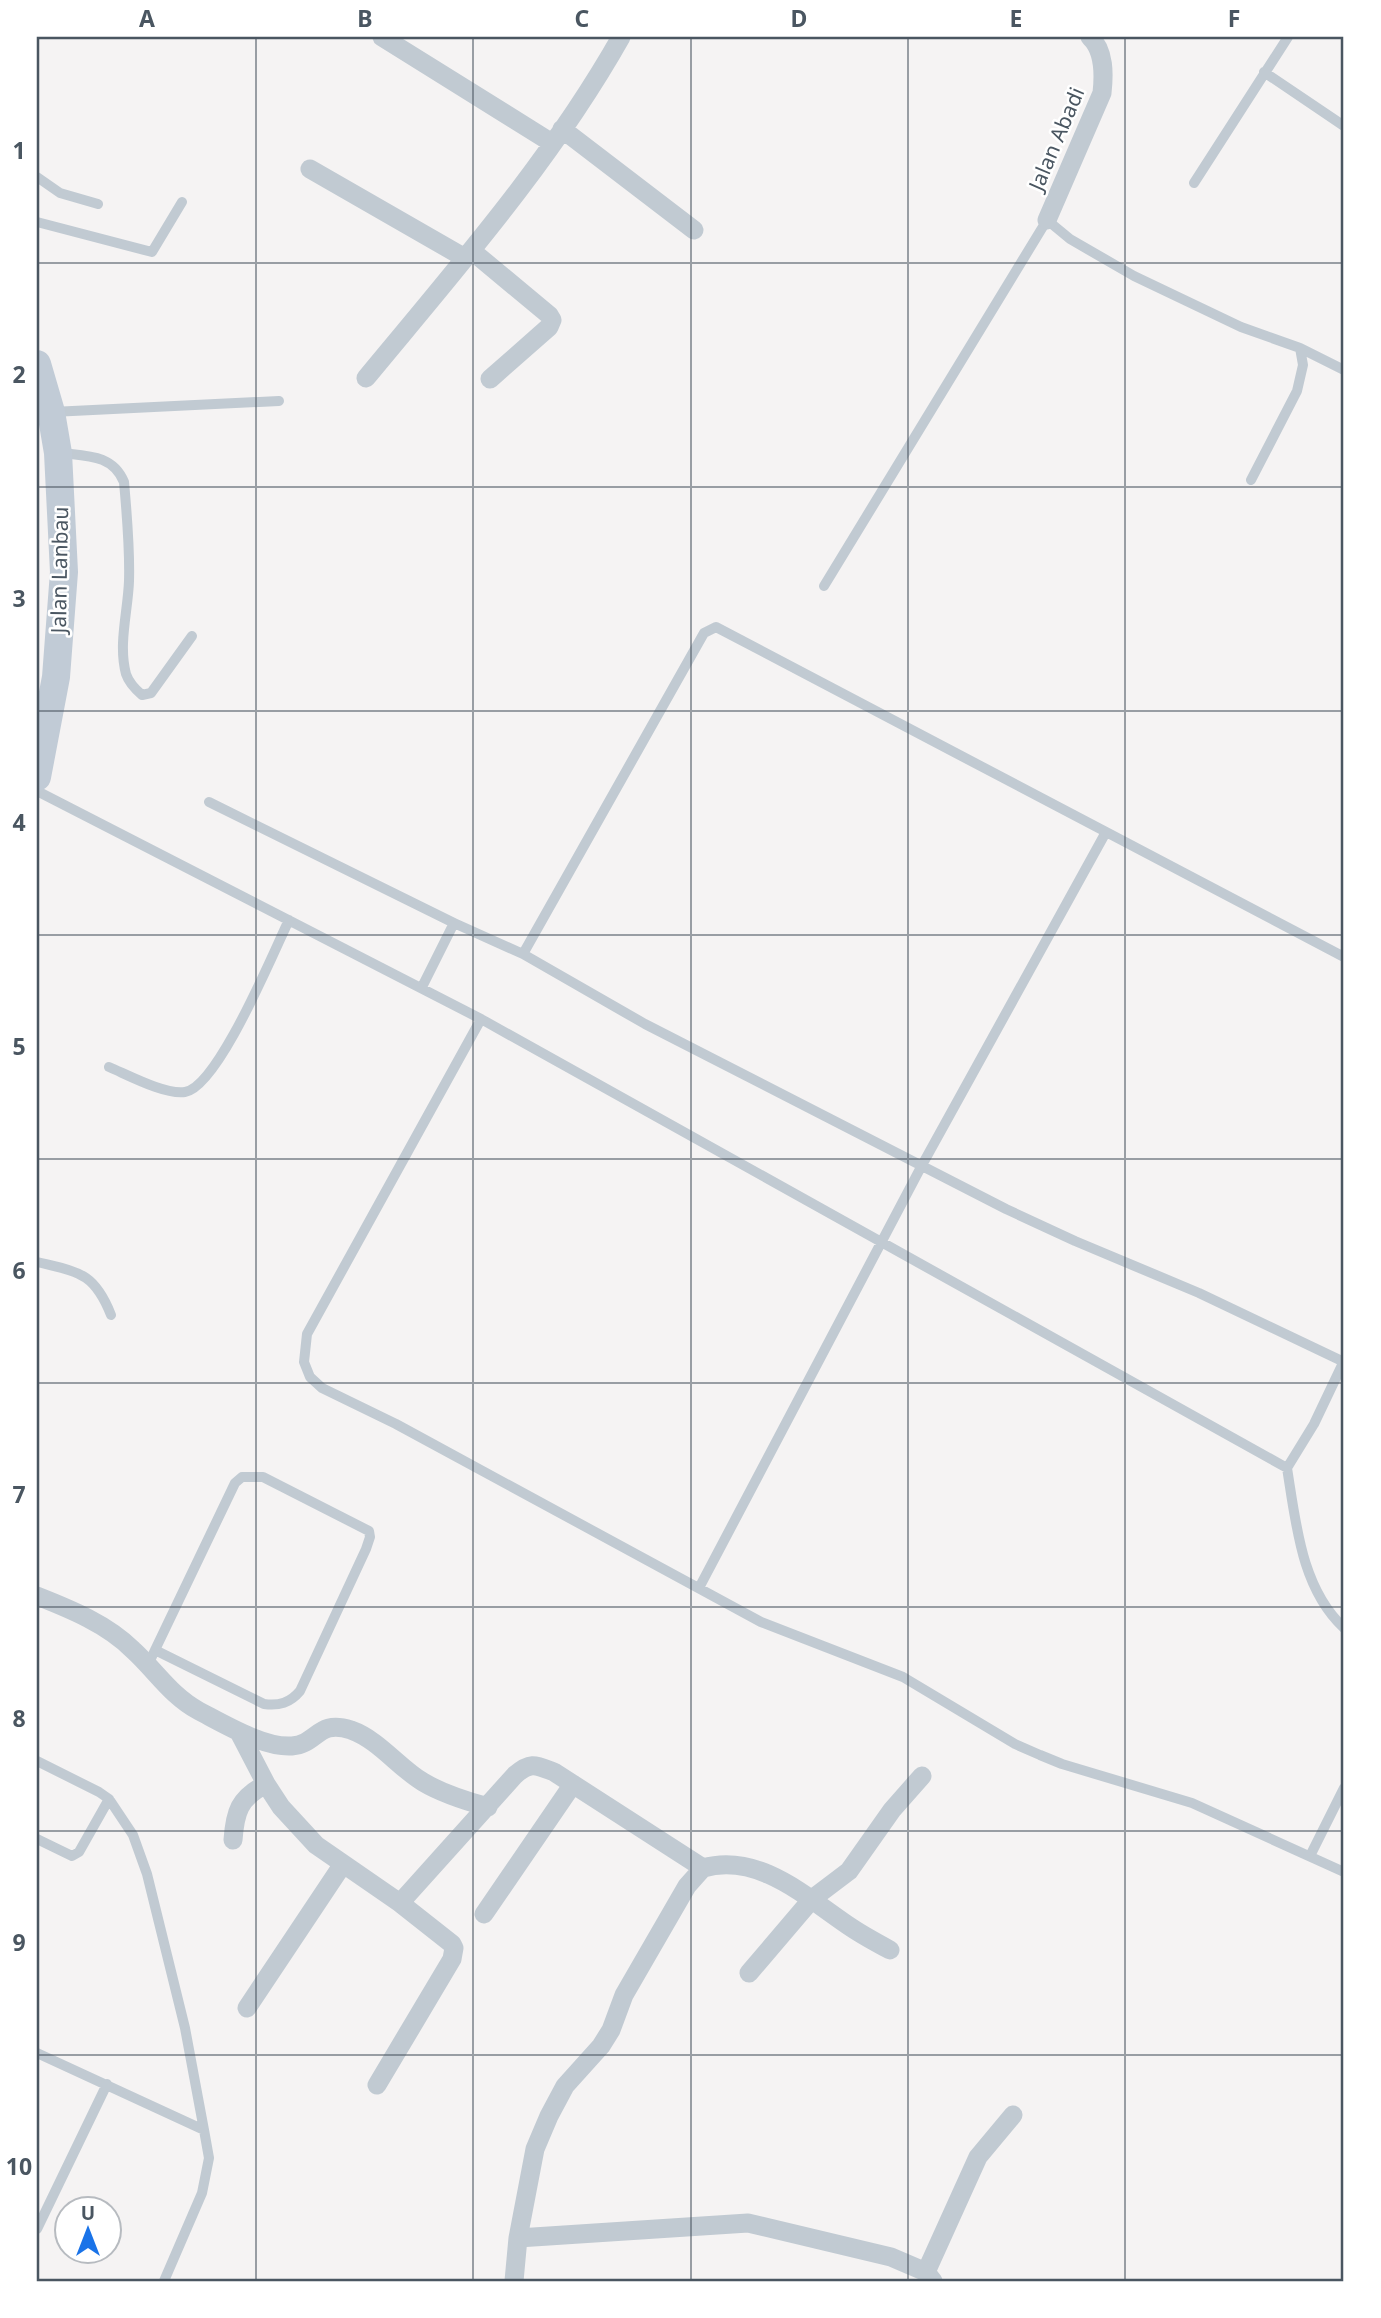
<svg xmlns="http://www.w3.org/2000/svg" width="1381" height="2318" viewBox="0 0 1381 2318" font-family="'Noto Sans',sans-serif">
<style>
.lines{fill:none;stroke-linecap:round;stroke-linejoin:round}
.lane{stroke:#c1cad2;stroke-width:10}
.street{stroke:#c1cad2;stroke-width:19}
.secondary{stroke:#c1cbd6;stroke-width:28}
.grid{fill:none;stroke:#4a5661;stroke-width:2;stroke-opacity:0.55}
.labels{text-anchor:middle;stroke-width:5;stroke-linejoin:round;paint-order:stroke}
.street-label{font-size:21px;fill:#4a5661;stroke:#fff}
.neatline{fill:none;stroke:#4a5661;stroke-width:2.5}
.grid-label{font-size:23px;text-anchor:middle;font-weight:bold;fill:#4a5661}
</style>
<rect width="100%" height="100%" fill="#f5f3f3"/>
<g class="lines">
<path class="lane" d="M1264 72 1344 126
M37 177 60 193 98 204
M1194 183 1288 37
M37 222 152 252 182 202
M1300 348 1344 370
M52 412 279 401
M62 453C88 456 113 455 124 482 127 515 130 549 129 581 128 611 118 644 126 674 129 683 135 689 142 695L151 693 192 636
M824 586 1047 220 1070 239 1134 276 1241 327 1300 348 1303 365 1297 391 1251 480
M37 791 481 1019 1287 1468C1296 1523 1301 1588 1344 1628
M209 802 454 923 523 954 645 1024 1006 1209 1075 1241 1199 1293 1344 1362
M523 954 704 633 716 627 1344 957
M422 987 454 923
M481 1019 307 1334 304 1362 310 1377 322 1388 396 1424 761 1622 903 1677 1015 1744 1040 1755 1062 1764 1192 1803 1344 1872
M109 1067C128 1075 165 1095 185 1092 218 1087 273 953 289 920
M37 1262C78 1272 94 1272 111 1315
M1287 1468 1314 1424 1344 1361
M699 1588 921 1167 1106 832
M148 1665 155 1650 235 1483 242 1477H263L369 1531 370 1537 366 1549 300 1691C290 1703 279 1706 264 1704L155 1650
M37 1761 99 1792 109 1799 79 1852 72 1856 37 1839
M109 1799 133 1835 147 1874 185 2028 204 2130
M1310 1856 1344 1788
M37 2053 204 2130 209 2158 202 2193 164 2281
M37 2229 107 2084"/>
<path class="street" d="M382 37 552 143
M562 129 694 230
M310 169 465 258
M1047 220 1102 93C1104 75 1105 51 1090 37
M472 251 549 315 552 320 549 327 490 379
M366 378C456 269 551 161 621 37
M37 1596C70 1609 107 1624 133 1650 156 1671 171 1696 199 1711 224 1724 264 1748 292 1746 318 1744 317 1719 351 1730 379 1740 398 1767 423 1782 443 1794 466 1801 488 1807
M239 1732 266 1784 281 1807 316 1845 400 1903 452 1944 454 1948 452 1959 377 2085
M233 1840C235 1812 239 1798 266 1784
M703 1868C760 1852 808 1899 852 1928 864 1936 877 1943 890 1950
M400 1903 515 1775C531 1761 536 1765 554 1772L703 1868 687 1886 624 1995 611 2030 601 2046 565 2086 549 2116 535 2149 518 2238 514 2281
M484 1914 573 1784
M749 1973 812 1899 849 1871 892 1810 922 1776
M247 2008 343 1864
M518 2238 748 2223 891 2257 926 2272 933 2281
M926 2272 978 2157 1013 2115"/>
<path class="secondary" d="M37 364 51 412 58 453 64 572 56 677 37 777"/>
</g>
<path class="grid" d="M256 37V2281M473 37V2281M691 37V2281M908 37V2281M1125 37V2281M37 263H1344M37 487H1344M37 711H1344M37 935H1344M37 1159H1344M37 1383H1344M37 1607H1344M37 1831H1344M37 2055H1344"/>
<g class="labels">
<g class="street-label">
<text transform="translate(1057 139) rotate(-67)" y="7">Jalan Abadi</text>
<text transform="translate(60 570) rotate(-89)" y="7">Jalan Lanbau</text>
</g>
</g>
<rect width="1381" height="2318" fill="none" stroke="#ffffff" stroke-width="77"/>
<g transform="translate(88 2230)"><circle r="33" fill="#ffffff" stroke="#b7bbc0" stroke-width="2"/>
<path d="M0-5L12 26L0 18L-12 26Z" fill="#1a73e8"/>
<text y="-10" font-size="19" font-weight="bold" text-anchor="middle" fill="#4a5661">U</text>
</g>
<rect x="38" y="38" width="1304" height="2242" class="neatline"/>
<g class="grid-label">
<text x="147" y="27">A</text>
<text x="365" y="27">B</text>
<text x="582" y="27">C</text>
<text x="799" y="27">D</text>
<text x="1016" y="27">E</text>
<text x="1234" y="27">F</text>
<text x="19" y="159">1</text>
<text x="19" y="383">2</text>
<text x="19" y="607">3</text>
<text x="19" y="831">4</text>
<text x="19" y="1055">5</text>
<text x="19" y="1279">6</text>
<text x="19" y="1503">7</text>
<text x="19" y="1727">8</text>
<text x="19" y="1951">9</text>
<text x="19" y="2175">10</text>
</g>
</svg>
